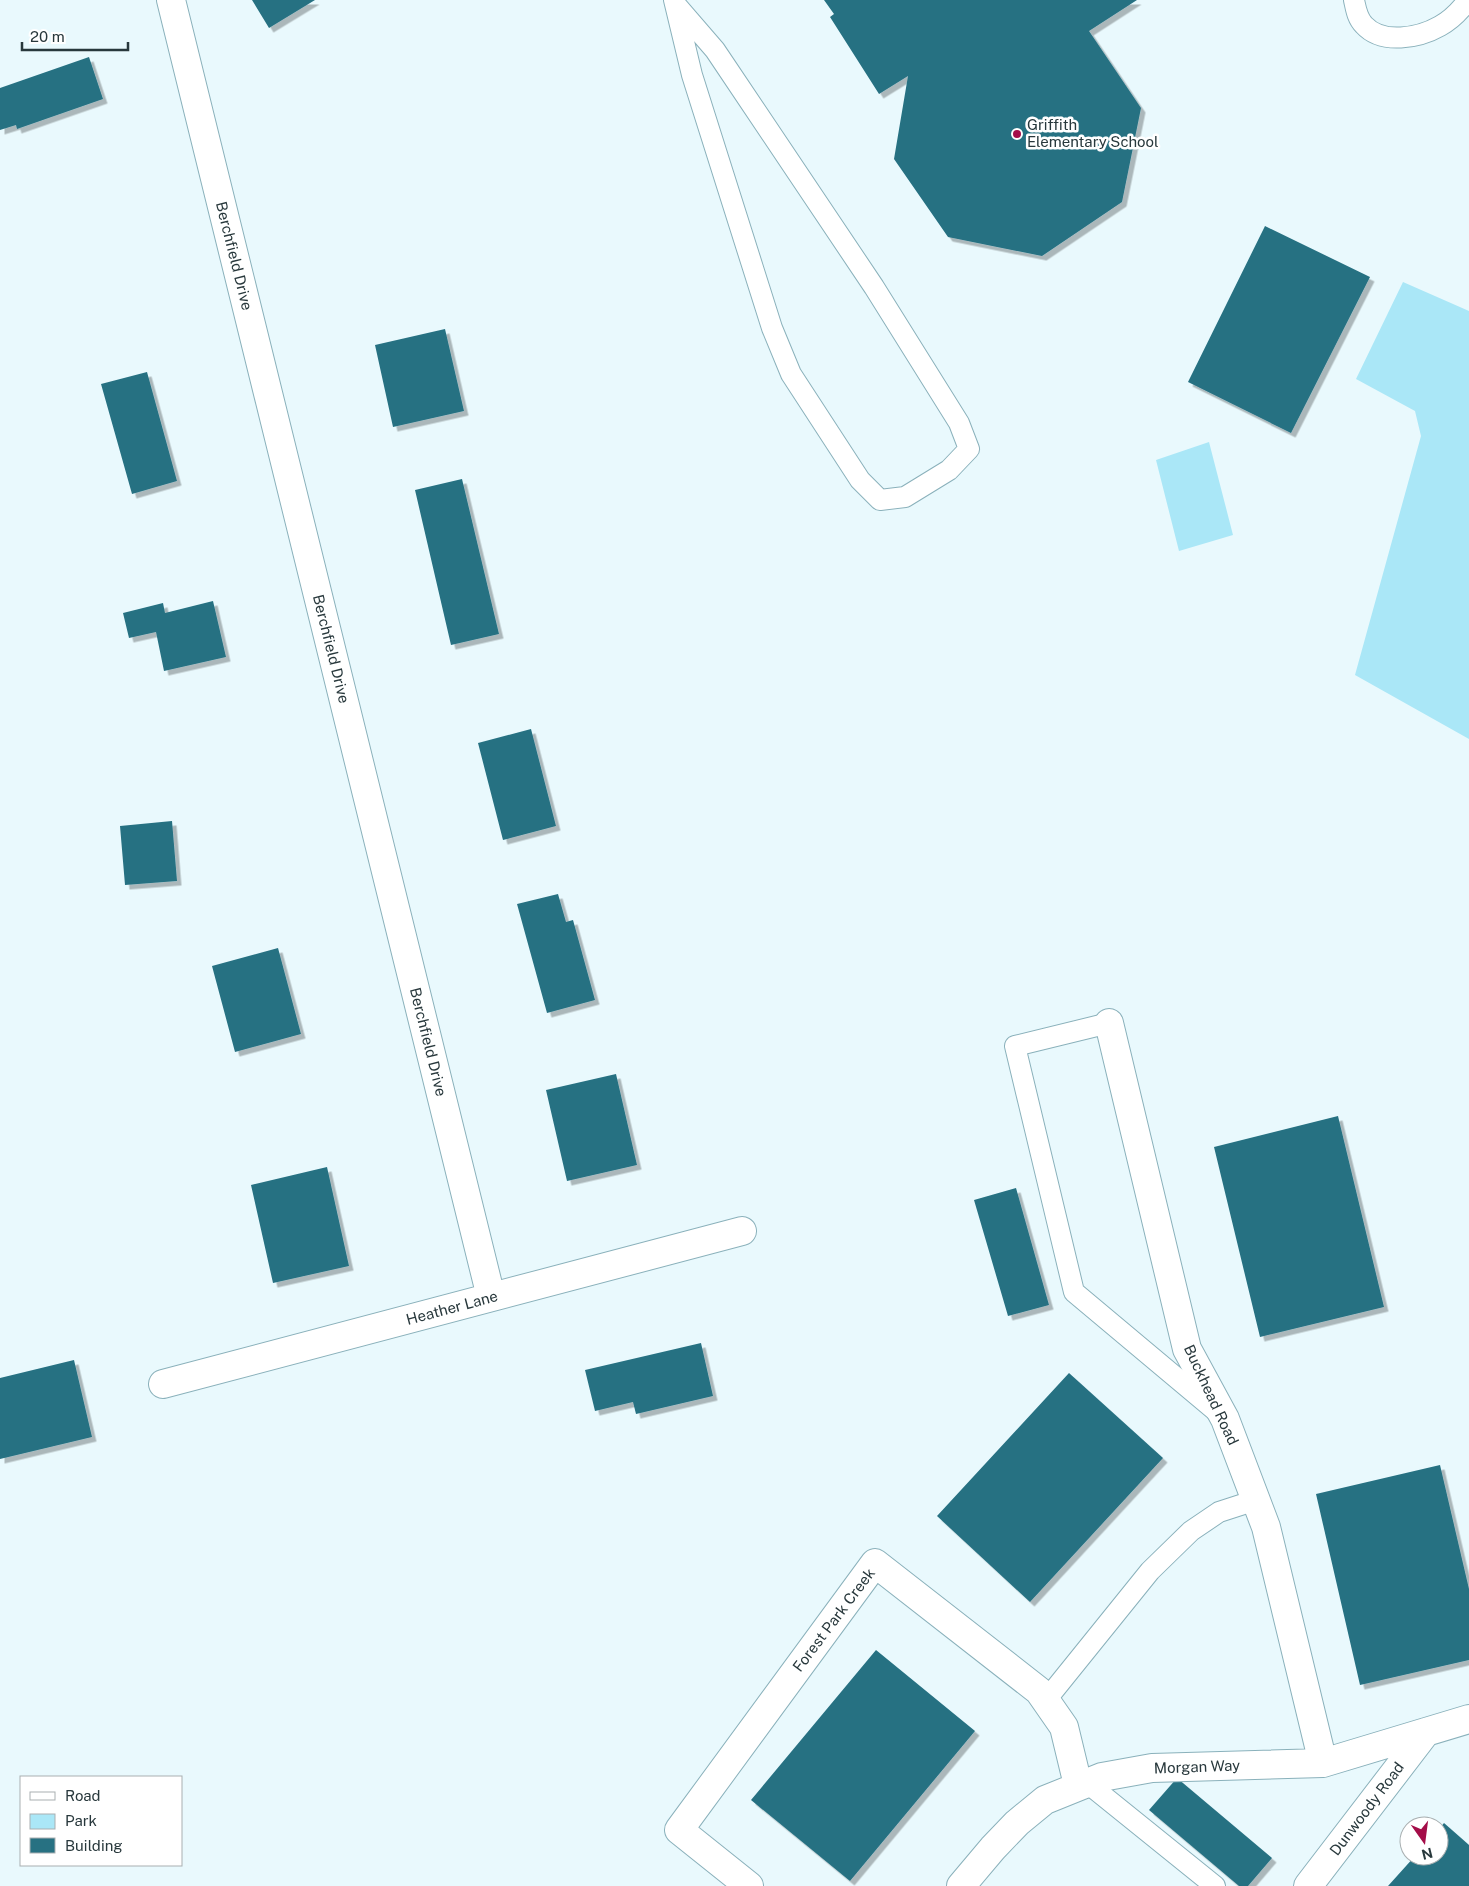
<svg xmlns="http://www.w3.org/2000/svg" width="1469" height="1886" viewBox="0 0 1469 1886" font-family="'Public Sans',sans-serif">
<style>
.green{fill:#aae7f7}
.building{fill:#277182;filter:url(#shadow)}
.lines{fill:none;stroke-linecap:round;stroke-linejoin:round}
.lane-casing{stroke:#8ab1bb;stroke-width:22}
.street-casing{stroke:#8ab1bb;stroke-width:30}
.lane{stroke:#fff;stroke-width:20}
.street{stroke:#fff;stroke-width:28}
.poi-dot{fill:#a40d49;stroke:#fff;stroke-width:2}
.labels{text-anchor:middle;stroke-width:5;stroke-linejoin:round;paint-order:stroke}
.poi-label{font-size:15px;fill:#28383c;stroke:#fff;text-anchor:start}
.street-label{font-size:15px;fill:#28383c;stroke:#fff}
</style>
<defs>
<filter id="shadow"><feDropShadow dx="4.5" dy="4.5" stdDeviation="0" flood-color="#0004"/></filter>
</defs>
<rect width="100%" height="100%" fill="#e9f9fd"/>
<path class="green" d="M1403 282 1469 311V739L1355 675 1421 436 1415 411 1356 379Z
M1209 442 1233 535 1179 551 1156 460Z"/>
<path class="building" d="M252 0H315L269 28Z
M824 0H1137L1089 31 1141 108 1122 202 1042 256 948 237 894 159 908 76 879 94 830 17 834 14Z
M89 57 103 99 17 129 16 125 0 130V88Z
M1265 226 1370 277 1291 433 1188 382Z
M445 329 464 411 393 427 375 345Z
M147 372 177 481 132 494 101 384Z
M462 479 499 634 451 645 415 490Z
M213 601 226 657 164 671 156 632 129 638 123 613 163 603 165 613Z
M531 729 556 826 503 840 478 743Z
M172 821 177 881 125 885 120 826Z
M558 894 566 922 573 920 595 1000 547 1013 517 904Z
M278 948 301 1034 235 1052 212 966Z
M616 1074 637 1165 567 1181 546 1090Z
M1338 1116 1384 1307 1260 1337 1214 1147Z
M327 1167 349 1266 273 1283 251 1185Z
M1016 1188 1049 1305 1008 1316 974 1200Z
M701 1343 713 1396 636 1414 633 1402 595 1411 585 1370Z
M74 1360 92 1437 0 1459V1378Z
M1069 1373 1163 1458 1030 1602 937 1516Z
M1440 1465 1469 1589V1660L1360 1685 1316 1494Z
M876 1650 975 1731 850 1881 751 1800Z
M1177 1778 1272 1858 1248 1886H1239L1149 1810Z
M1444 1823 1469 1845V1886H1388L1415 1856H1439V1829Z"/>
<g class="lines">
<defs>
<path id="lane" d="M674 0 692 75 772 328 791 374 860 480 880 500 905 497 949 470 969 449 959 423 874 287 715 50 677 6
M1354 0C1356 9 1357 18 1364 25 1382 45 1419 38 1440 26 1451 20 1460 11 1468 0
M1109 1023 1015 1046 1074 1292 1216 1411
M1046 1700 1150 1571 1191 1531 1219 1512 1256 1500
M1086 1782 1215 1886"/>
<path id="street" d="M171 0 491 1297
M1109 1023 1187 1349 1225 1419 1266 1527 1323 1763
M163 1384 742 1231
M749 1886 679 1830 875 1563 1039 1691 1064 1727 1078 1785
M961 1886 993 1848 1017 1823 1045 1800 1102 1777 1152 1768 1323 1763 1469 1719
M1308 1886 1426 1732"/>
</defs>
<use href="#lane" class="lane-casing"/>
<use href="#street" class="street-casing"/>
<use href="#lane" class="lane"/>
<use href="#street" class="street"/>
</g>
<circle class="poi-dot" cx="1017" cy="134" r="5"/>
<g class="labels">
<g class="poi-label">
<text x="1027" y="130">Griffith<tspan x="1027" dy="17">Elementary School</tspan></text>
</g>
<g class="street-label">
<text transform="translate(234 256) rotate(76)" y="5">Berchfield Drive</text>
<text transform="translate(331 649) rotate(76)" y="5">Berchfield Drive</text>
<text transform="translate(428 1042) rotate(76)" y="5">Berchfield Drive</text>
<text transform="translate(452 1308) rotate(-15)" y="5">Heather Lane</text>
<text transform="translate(1211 1395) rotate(65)" y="5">Buckhead Road</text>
<text transform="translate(834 1620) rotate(-53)" y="5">Forest Park Creek</text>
<text transform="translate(1197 1767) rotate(-2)" y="5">Morgan Way</text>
<text transform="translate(1367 1809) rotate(-53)" y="5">Dunwoody Road</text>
</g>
</g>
<rect x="20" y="1776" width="162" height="90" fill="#ffffff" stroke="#a9afb1"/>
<rect x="30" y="1792" width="25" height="8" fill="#ffffff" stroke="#a9afb1"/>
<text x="65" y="1801" font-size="15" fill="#28383c">Road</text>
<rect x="30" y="1814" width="25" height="15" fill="#aae7f7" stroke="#a9afb1"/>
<text x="65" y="1826" font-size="15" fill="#28383c">Park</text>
<rect x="30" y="1838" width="25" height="15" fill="#277182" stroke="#a9afb1"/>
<text x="65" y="1851" font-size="15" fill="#28383c">Building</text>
<g transform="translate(1424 1841) rotate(166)"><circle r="24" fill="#ffffff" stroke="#a9afb1"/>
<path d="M0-4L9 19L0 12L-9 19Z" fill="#a40d49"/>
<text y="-8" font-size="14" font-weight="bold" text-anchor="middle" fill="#28383c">N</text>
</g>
<path d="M22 42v8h106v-8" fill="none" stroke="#28383c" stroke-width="2.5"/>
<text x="30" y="42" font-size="15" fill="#28383c" stroke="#ffffff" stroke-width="4" paint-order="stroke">20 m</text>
</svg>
